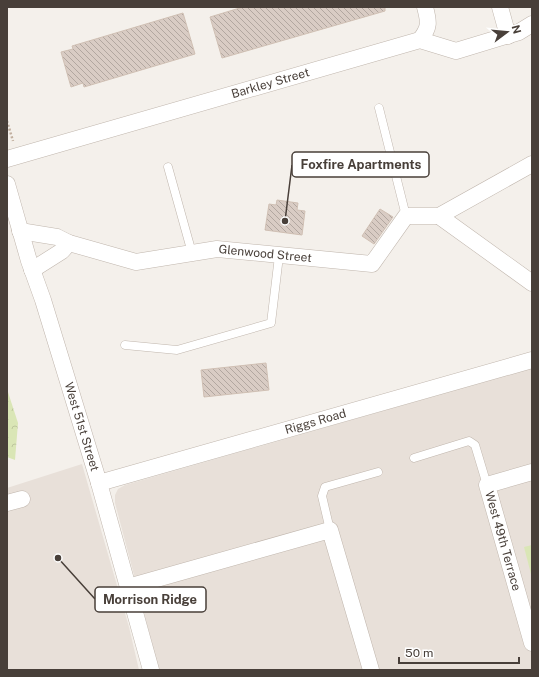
<svg xmlns="http://www.w3.org/2000/svg" width="539" height="677" viewBox="0 0 539 677" font-family="'Public Sans',sans-serif">
<style>
.residential{fill:#e8e0d9}
.forest{fill:url(#forest-crowns)}
.green{fill:#dae6b6}
.building{fill:url(#building-back-hatch);stroke:#d0c0b4}
.lines{fill:none;stroke-linecap:round;stroke-linejoin:round}
.service-casing{stroke:#c0b6ad;stroke-width:9}
.minor-casing{stroke:#c0b6ad;stroke-width:17}
.path{stroke:#c1af9f;stroke-width:2.5;stroke-dasharray:2 2;stroke-linecap:butt}
.service{stroke:#fff;stroke-width:8}
.minor{stroke:#fff;stroke-width:16}
.labels{text-anchor:middle;stroke-width:4;stroke-linejoin:round;paint-order:stroke}
.street-label{font-size:12px;fill:#483f39;stroke:#fff}
.leader{fill:none;stroke:#483f39;stroke-width:1.5}
.callout-dot{fill:#483f39;stroke:#fff;stroke-width:1.5}
.callout{fill:#fff;stroke:#483f39;stroke-width:1.5}
.callout-label{font-size:13px;text-anchor:middle;font-weight:bold;fill:#483f39}
</style>
<defs>
<pattern id="forest-crowns" width="20" height="18" patternUnits="userSpaceOnUse"><rect width="20" height="18" fill="#dae6b6"/><path d="M2 6a3 3 0 1 1 6 0M12 15a3 3 0 1 1 6 0" fill="none" stroke="#bdc69d"/></pattern>
<pattern id="building-back-hatch" width="6" height="6" patternUnits="userSpaceOnUse"><rect width="6" height="6" fill="#d9ccc4"/><path d="M-1 5l2 2M0 0l6 6M5-1l2 2" fill="none" stroke="#b2a7a0"/></pattern>
</defs>
<rect width="100%" height="100%" fill="#f4f0eb"/>
<path class="residential" d="M532 368V670H157L152 643 115 503V495L118 489 125 485Z
M82 464 129 627 139 670H7V488Z"/>
<path class="forest" d="M7 389 18 423 15 460 7 457Z"/>
<path class="green" d="M532 545V578L524 547Z"/>
<path class="building" d="M243 7H385V11L222 58 210 17Z
M183 13 195 54 84 87 83 83 71 87 61 52 73 49 72 46Z
M277 200 298 203 297 210 305 211 302 235 265 230 269 204 276 205Z
M380 209 393 217 374 244 362 236Z
M266 363 269 390 204 397 201 370Z"/>
<g class="lines">
<defs>
<path id="service" d="M379 108 406 216
M168 167 192 253
M125 345 177 350 271 323 279 256
M414 458 469 441 475 445 487 485
M330 530 322 496 325 487 378 472"/>
<g id="minor">
<path d="M500 7 508 36"/>
<path d="M420 40C430 27 429 22 425 7"/>
<path id="s1" d="M7 159 420 40 456 51 519 32 532 24"/>
<path id="s2" d="M7 184 29 261 43 300 99 483 151 670"/>
<path d="M439 216 532 283"/>
<path id="s3" d="M20 231 57 237 69 243 136 262 217 249 372 264 406 216H439L532 164"/>
<path d="M32 270 62 251 69 243"/>
<path id="s4" d="M532 472 487 485 532 643"/>
<path id="s5" d="M99 483 532 360"/>
<path d="M7 503 22 499"/>
<path d="M128 587 330 530 371 670"/>
</g>
</defs>
<use href="#service" class="service-casing"/>
<use href="#minor" class="minor-casing"/>
<path class="path" d="M7 121 13 141"/>
<use href="#service" class="service"/>
<use href="#minor" class="minor"/>
</g>
<g class="labels">
<g class="street-label">
<text dy="4" stroke="none"><textPath href="#s1" startOffset="274">Barkley Street</textPath></text>
<text dy="4" stroke="none"><textPath href="#s3" startOffset="251">Glenwood Street</textPath></text>
<text dy="4" stroke="none"><textPath href="#s5" startOffset="225">Riggs Road</textPath></text>
<text dy="4" stroke="none"><textPath href="#s2" startOffset="254">West 51st Street</textPath></text>
<text dy="4" stroke="none"><textPath href="#s4" startOffset="105">West 49th Terrace</textPath></text>
</g>
</g>
<path class="leader" d="M285 221L292 165M58 558L95 599"/>
<g class="callout-dot">
<circle cx="285" cy="221" r="4"/>
<circle cx="58" cy="558" r="4"/>
</g>
<g class="callout">
<rect x="292" y="152" width="137" height="25" rx="4"/>
<rect x="95" y="587" width="111" height="25" rx="4"/>
</g>
<g class="callout-label">
<text x="361" y="169">Foxfire Apartments</text>
<text x="150" y="604">Morrison Ridge</text>
</g>
<rect width="539" height="677" fill="none" stroke="#483f39" stroke-width="16"/>
<g transform="translate(507 32) rotate(74)" stroke="#ffffff" stroke-width="3" paint-order="stroke">
<path d="M0-3L7 15L0 10L-7 15Z" fill="#483f39"/>
<text y="-6" font-size="11" font-weight="bold" text-anchor="middle" fill="#483f39">N</text>
</g>
<path d="M399 657v6h120v-6" fill="none" stroke="#483f39" stroke-width="2"/>
<text x="405" y="657" font-size="12" fill="#483f39" stroke="#ffffff" stroke-width="3" paint-order="stroke">50 m</text>
</svg>
